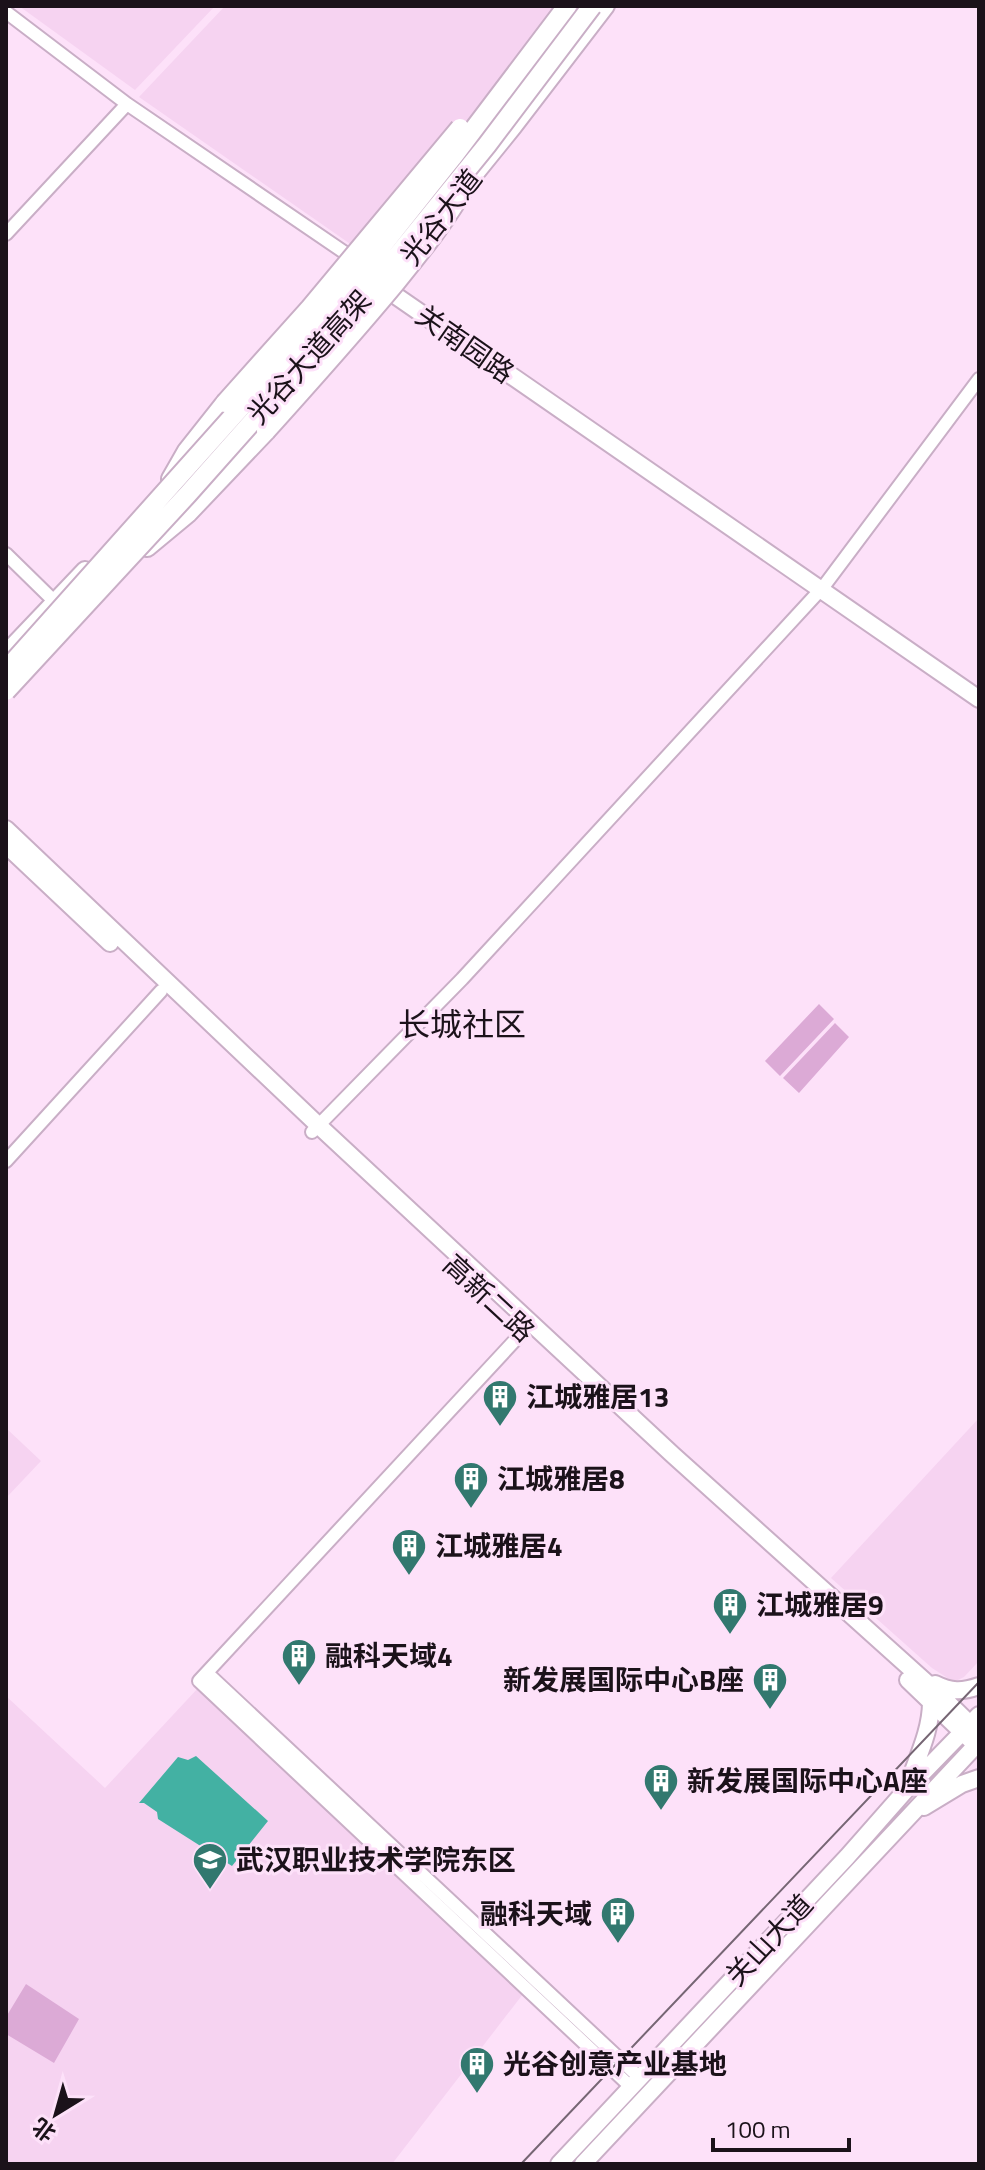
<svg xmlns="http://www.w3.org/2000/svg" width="985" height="2170" viewBox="0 0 985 2170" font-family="'Titillium Web','Noto Sans SC',sans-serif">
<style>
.built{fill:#f6d3f1}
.green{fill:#dcaad6}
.water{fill:#43b1a3}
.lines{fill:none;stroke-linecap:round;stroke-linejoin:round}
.minor-casing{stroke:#c9aec6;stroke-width:16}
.major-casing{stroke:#c9aec6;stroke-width:20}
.highway-casing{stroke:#c9aec6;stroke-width:22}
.minor{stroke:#fff;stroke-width:12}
.major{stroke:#fff;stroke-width:16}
.highway{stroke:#fff;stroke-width:18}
.tram{stroke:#766674;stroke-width:2}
.highway-bridge-casing{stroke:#c9aec6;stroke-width:22;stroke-linecap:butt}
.highway-bridge{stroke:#fff;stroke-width:18}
.labels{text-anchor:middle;stroke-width:6;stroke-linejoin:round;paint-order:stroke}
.street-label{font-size:28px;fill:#1b121a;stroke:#fde1f9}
.poi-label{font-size:28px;font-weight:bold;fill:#1b121a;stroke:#fde1f9;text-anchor:start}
.quarter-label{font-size:32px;fill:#1b121a;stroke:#fde1f9}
</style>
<rect width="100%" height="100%" fill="#fde1f9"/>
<path class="built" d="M19 6H215L135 90Z
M225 6H557L369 257 139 97Z
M979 1418V1661L964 1677 956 1681 949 1679 932 1668 831 1578Z
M6 1428 41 1461 6 1498Z
M199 1687 523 1994 392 2164H6V1696L105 1788Z"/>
<path class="green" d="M819 1004 834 1019 780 1076 765 1061Z
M835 1023 849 1037 799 1093 783 1078Z
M26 1984 79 2019 54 2063 6 2034V2017Z"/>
<path class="water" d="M196 1756 268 1821 232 1866 158 1819 157 1812 144 1803H139L178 1757 188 1760Z"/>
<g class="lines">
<defs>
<path id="minor" d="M6 12 127 104 357 261
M6 234 127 104
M6 554 54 601
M312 1132 462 979 824 586 979 379
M6 1161 161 991
M531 1323 199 1681 631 2087
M207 1673 640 2078"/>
<path id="major" d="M459 194 514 126 606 6
M381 283 386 289 979 699
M6 653 85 570
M6 829 318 1125 673 1455 939 1694 979 1733
M6 845 110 943
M908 1680 979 1748
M935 1684C951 1692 962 1692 979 1686
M908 1785C917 1758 931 1731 931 1702
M924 1807 962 1784 979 1778
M559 2164 847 1857 906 1790 979 1715
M583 2164 979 1742"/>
<path id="highway" d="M171 479 187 451 225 403
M147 547 188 513 266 431"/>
</defs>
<use href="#minor" class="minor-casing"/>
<use href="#major" class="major-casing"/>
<use href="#highway" class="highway-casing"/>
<use href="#minor" class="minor"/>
<use href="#major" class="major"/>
<use href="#highway" class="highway"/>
<path class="tram" d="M521 2164 979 1682"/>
<defs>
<path id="highway-bridge" d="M225 403 310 308 460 128
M266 431C311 381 355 332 397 281 422 250 447 219 466 185
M6 670 358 276 452 158 567 6
M6 691 188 494 371 288 487 145 592 6"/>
</defs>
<use href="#highway-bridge" class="highway-bridge-casing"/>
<use href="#highway-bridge" class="highway-bridge"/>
</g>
<defs>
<symbol id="building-pin" viewBox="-11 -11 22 30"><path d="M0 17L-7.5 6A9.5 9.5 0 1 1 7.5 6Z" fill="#32786f" stroke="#fde1f9"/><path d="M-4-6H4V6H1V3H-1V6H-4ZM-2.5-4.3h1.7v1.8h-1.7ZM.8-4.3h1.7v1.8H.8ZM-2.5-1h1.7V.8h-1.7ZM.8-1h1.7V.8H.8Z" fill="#fff"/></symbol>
<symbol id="university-pin" viewBox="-11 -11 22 30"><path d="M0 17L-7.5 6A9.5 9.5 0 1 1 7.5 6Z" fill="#32786f" stroke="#fde1f9"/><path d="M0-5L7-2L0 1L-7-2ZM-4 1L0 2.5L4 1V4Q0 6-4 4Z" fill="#fff"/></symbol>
</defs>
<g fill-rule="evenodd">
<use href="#building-pin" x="480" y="1377" width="40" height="54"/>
<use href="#building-pin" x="451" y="1459" width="40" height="54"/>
<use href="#building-pin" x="389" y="1526" width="40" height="54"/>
<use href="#building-pin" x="710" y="1585" width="40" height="54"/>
<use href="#building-pin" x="279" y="1636" width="40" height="54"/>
<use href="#building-pin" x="750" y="1660" width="40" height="54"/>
<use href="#building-pin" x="641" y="1761" width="40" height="54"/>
<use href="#university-pin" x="190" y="1840" width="40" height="54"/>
<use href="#building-pin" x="598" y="1894" width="40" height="54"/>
<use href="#building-pin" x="457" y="2044" width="40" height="54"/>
</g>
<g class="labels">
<g class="street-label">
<text transform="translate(441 217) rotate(-52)" y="10">光谷大道</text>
<text transform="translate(465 344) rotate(35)" y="10">关南园路</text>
<text transform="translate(309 357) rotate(-48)" y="10">光谷大道高架</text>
<text transform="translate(489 1298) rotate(43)" y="10">高新二路</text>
<text transform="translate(769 1940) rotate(-47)" y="10">关山大道</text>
</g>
<g class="poi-label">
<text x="526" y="1407">江城雅居13</text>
<text x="497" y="1489">江城雅居8</text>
<text x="435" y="1556">江城雅居4</text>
<text x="756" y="1615">江城雅居9</text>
<text x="325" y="1666">融科天域4</text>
<text x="744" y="1690" text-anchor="end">新发展国际中心B座</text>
<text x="687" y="1791">新发展国际中心A座</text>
<text x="236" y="1870">武汉职业技术学院东区</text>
<text x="592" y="1924" text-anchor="end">融科天域</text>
<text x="503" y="2074">光谷创意产业基地</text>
</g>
<g class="quarter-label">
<text x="462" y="1036">长城社区</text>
</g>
</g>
<rect width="985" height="2170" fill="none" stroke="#1b121a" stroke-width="16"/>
<g transform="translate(56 2114) rotate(217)" stroke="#fde1f9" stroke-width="6" paint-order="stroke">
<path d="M0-6L14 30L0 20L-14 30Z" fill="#1b121a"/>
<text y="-12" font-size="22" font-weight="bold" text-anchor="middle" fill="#1b121a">北</text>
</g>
<path d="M713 2138v12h136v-12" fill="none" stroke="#1b121a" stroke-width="4"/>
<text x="725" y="2138" font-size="24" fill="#1b121a" stroke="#fde1f9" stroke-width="6" paint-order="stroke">100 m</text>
</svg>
